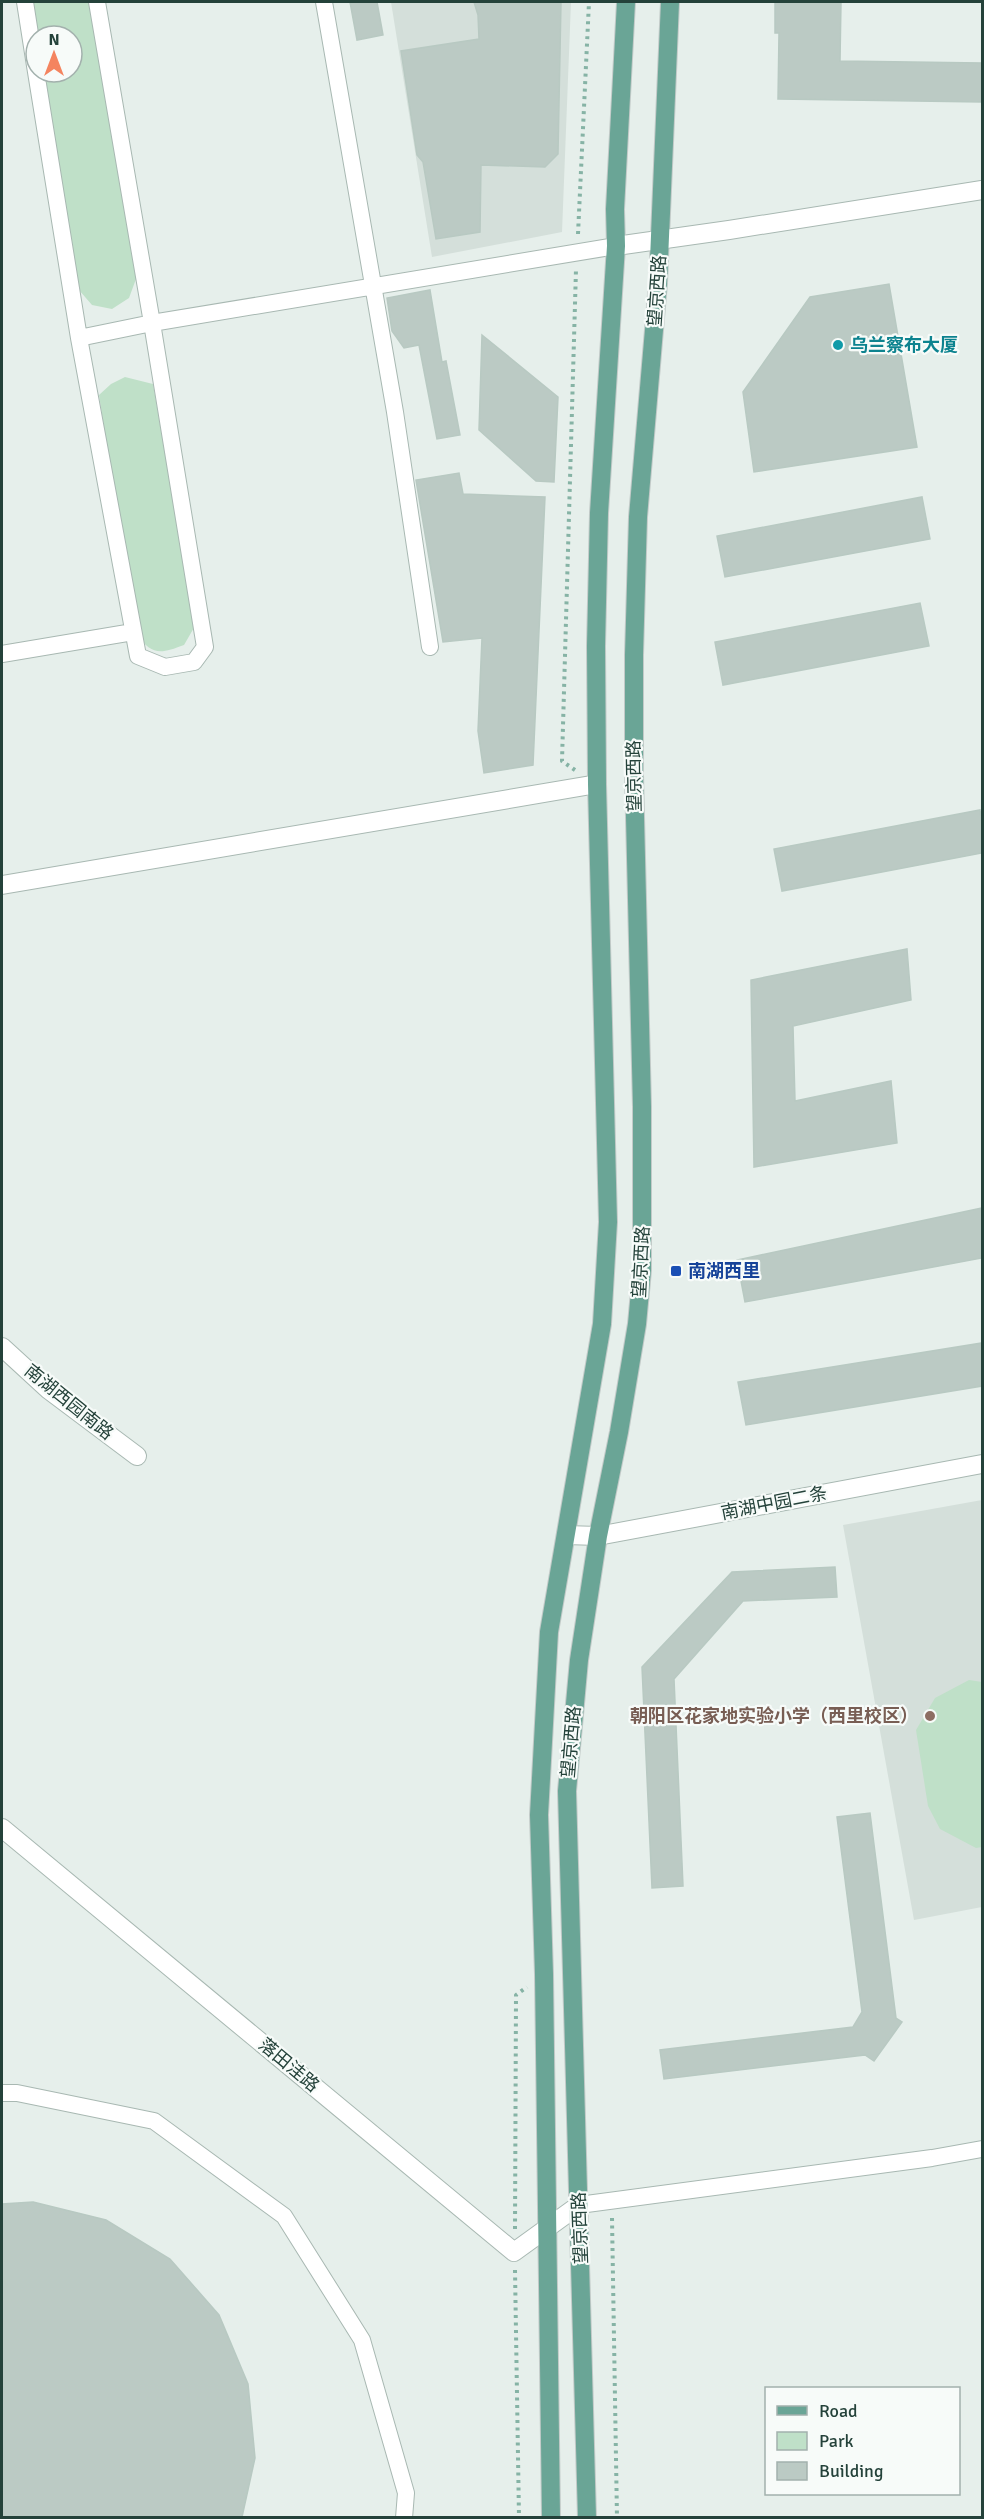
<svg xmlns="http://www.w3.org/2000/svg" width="984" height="2519" viewBox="0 0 984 2519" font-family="Signika,'Noto Sans SC',sans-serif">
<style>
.built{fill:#d4dfda}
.green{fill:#bfe0c8}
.building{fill:#bbcac4;stroke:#b8c9c2;stroke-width:1.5}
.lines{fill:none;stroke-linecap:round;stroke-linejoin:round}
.minor-casing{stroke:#a8b8b2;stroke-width:18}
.tertiary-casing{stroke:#a8b8b2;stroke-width:20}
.primary-casing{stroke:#c2cac8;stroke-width:20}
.path{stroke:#86b3a5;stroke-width:4;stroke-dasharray:3 4.5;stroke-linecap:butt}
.minor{stroke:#fff;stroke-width:16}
.tertiary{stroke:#fff;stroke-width:18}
.primary{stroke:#6aa596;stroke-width:18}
.culture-dot{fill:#0f9aa8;stroke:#f7fbf9;stroke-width:2}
.transit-dot{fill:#1a4fb4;stroke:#f7fbf9;stroke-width:2}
.education-dot{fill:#8d6e63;stroke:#f7fbf9;stroke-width:2}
.labels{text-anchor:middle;stroke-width:4.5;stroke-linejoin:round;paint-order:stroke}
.street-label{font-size:18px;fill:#24423a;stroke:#f7fbf9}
.culture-label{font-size:18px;font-weight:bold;fill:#0d838f;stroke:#f7fbf9;text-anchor:start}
.transit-label{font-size:18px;font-weight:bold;fill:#164399;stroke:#f7fbf9;text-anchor:start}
.education-label{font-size:18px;font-weight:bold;fill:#785e54;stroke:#f7fbf9;text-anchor:end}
</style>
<rect width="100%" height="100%" fill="#e6efeb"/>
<path class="built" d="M391 2H571L562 232 432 257Z
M982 1500V1907L914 1920 843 1525Z"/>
<path class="green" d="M31 2H89L136 279 129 298 112 309 92 305 79 290 43 72H72V36H37Z
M125 377 153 384 195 626 184 645C160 654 152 656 136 633L99 395 111 384Z
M969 1680 982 1682V1847L976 1848 940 1829 928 1806 916 1730 935 1698Z"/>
<path class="building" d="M350 2H377L383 35 357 40Z
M474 2H561L558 154 545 167 481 165 480 232 436 239 423 162 417 155 401 51 479 39 478 15Z
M775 2H841L840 61 982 63V102L778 99 779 33H775Z
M889 284 917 447 754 472 743 392 810 297Z
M430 290 442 362 446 361 460 435 437 439 419 345 404 348 392 331 387 298Z
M482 335 558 397 554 482 536 481 479 430Z
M459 473 463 494 545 497 533 765 484 773 478 731 482 638 443 642 416 480Z
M922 497 930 539 725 577 717 536Z
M920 603 929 646 723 685 715 642Z
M980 810 982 825V853L782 891 774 849Z
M907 949 911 1000 793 1026 795 1101 891 1081 897 1143 754 1167 751 980Z
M982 1208V1258L745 1302 737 1260Z
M982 1343V1386L746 1425 738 1382Z
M835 1567 837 1597 743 1601 674 1679 683 1886 652 1888 642 1667 732 1572Z
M870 1813 896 2018 902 2022 874 2061 865 2055 664 2079 660 2050 853 2027 862 2012 837 1817Z
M33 2202 106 2220 170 2259 219 2315 248 2384 255 2458 242 2517H2V2204Z"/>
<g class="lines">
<defs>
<path id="minor" d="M25 2 36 72
M97 2 152 323 79 338 138 656 165 667 194 662 205 647 152 323 616 246
M324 2 395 412 430 647
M36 72 79 338
M2 654 133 632
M2 2093H17L154 2121 284 2216 362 2340 406 2493 404 2518
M579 2205 932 2158 982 2149"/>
<path id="tertiary" d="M616 246 729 230 982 190
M2 885 597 784
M2 1347 49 1390 137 1456
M566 1535 598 1536 982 1464
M2 1828 514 2252 579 2205"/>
<path id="primary" d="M551 2518 544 1974 539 1815 549 1632 602 1324 608 1222 597 784 596 646 599 513 616 246 615 209 626 2
M587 2518 567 1791 579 1660 598 1536 619 1432 637 1324 642 1270V1107L634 775V655L638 517 658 283 670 2"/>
</defs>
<use href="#minor" class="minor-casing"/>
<use href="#tertiary" class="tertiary-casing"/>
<use href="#primary" class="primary-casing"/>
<path class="path" d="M578 234 589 2
M575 770 562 761 576 269
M612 2218 617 2518
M515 2229 516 1995 527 1987
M515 2270 519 2518"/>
<use href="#minor" class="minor"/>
<use href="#tertiary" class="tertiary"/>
<use href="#primary" class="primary"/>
</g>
<circle class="culture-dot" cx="838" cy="345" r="6"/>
<rect class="transit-dot" x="670" y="1265" width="12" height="12" rx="3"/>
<circle class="education-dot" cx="930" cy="1716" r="6"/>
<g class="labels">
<g class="street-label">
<text transform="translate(657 291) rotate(-86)" y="6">望京西路</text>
<text transform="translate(634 776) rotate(-91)" y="6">望京西路</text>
<text transform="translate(641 1262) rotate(-87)" y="6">望京西路</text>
<text transform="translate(69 1402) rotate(39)" y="6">南湖西园南路</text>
<text transform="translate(774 1503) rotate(-11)" y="6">南湖中园二条</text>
<text transform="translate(571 1742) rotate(-85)" y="6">望京西路</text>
<text transform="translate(289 2065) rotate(40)" y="6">落田洼路</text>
<text transform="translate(580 2228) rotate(-92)" y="6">望京西路</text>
</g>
<g class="culture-label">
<text x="850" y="351">乌兰察布大厦</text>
</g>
<g class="transit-label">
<text x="688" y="1277">南湖西里</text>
</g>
<g class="education-label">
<text x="918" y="1722">朝阳区花家地实验小学（西里校区）</text>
</g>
</g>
<rect width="984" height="2519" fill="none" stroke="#24423a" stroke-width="6"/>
<rect x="765" y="2387" width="195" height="108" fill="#f7fbf9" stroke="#a3b1ad" stroke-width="1.5"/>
<rect x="777" y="2406" width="30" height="9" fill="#6aa596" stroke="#a3b1ad" stroke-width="1.5"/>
<text x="819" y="2417" font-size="18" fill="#24423a">Road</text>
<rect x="777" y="2432" width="30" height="18" fill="#bfe0c8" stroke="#a3b1ad" stroke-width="1.5"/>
<text x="819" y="2447" font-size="18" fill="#24423a">Park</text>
<rect x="777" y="2462" width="30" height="18" fill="#bbcac4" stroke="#a3b1ad" stroke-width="1.5"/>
<text x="819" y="2477" font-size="18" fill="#24423a">Building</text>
<g transform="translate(54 54)"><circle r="28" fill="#f7fbf9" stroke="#a3b1ad" stroke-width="1.5"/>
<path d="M0-4.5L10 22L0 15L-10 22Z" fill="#f4845f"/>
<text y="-9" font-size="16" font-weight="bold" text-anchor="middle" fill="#24423a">N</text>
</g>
</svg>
